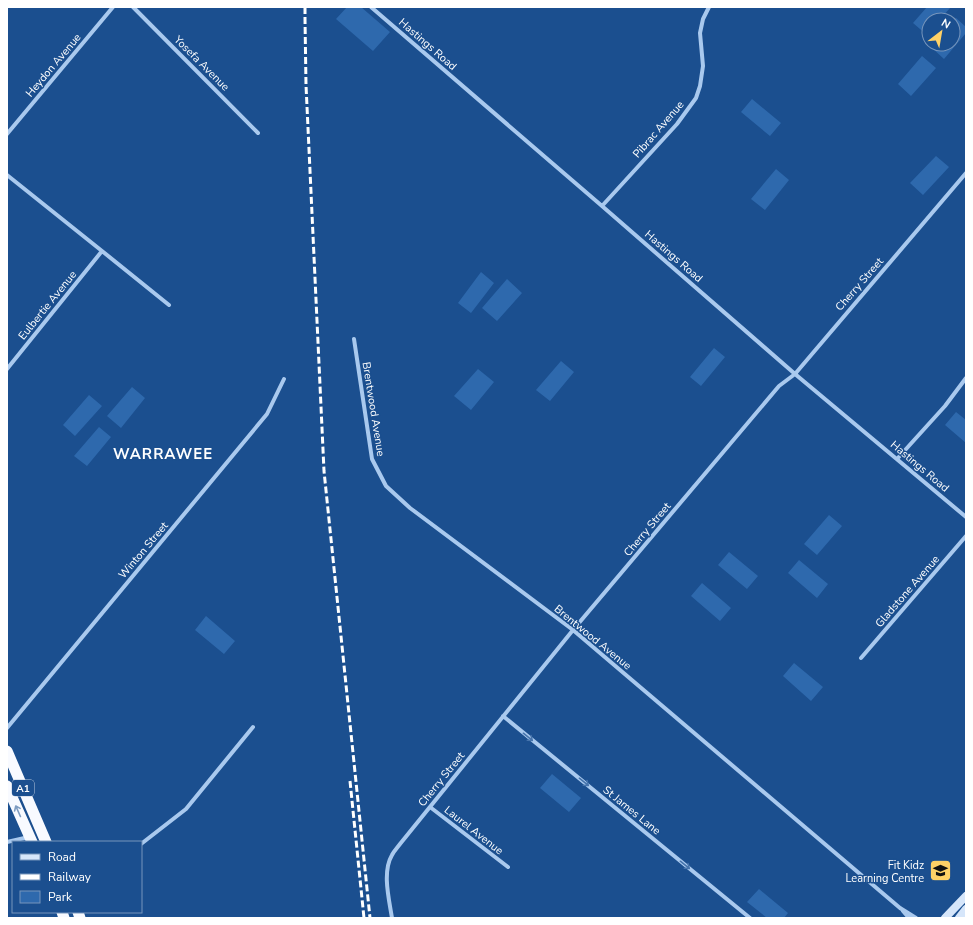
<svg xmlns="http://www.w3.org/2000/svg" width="973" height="925" viewBox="0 0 973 925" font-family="'Nunito Sans',sans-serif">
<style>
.green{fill:#2e69ad}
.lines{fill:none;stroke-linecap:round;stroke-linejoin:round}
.minor{stroke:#a9c9ee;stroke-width:4}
.secondary{stroke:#d6e6fa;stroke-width:8}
.trunk{stroke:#f8faff;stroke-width:11}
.rail{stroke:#fff;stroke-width:3;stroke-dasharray:7 3;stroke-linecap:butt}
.oneway{stroke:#4674ac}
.oneway2{stroke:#7e9cc1}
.labels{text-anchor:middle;stroke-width:3;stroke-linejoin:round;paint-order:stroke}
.shield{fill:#1b4f8f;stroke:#bbcadd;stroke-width:1}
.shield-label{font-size:10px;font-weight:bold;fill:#fff}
.street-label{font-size:11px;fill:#fff;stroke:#1b4f8f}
.poi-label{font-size:11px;fill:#fff;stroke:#1b4f8f;text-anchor:end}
.district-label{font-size:15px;font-weight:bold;letter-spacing:1px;fill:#fff;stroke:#1b4f8f}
</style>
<rect width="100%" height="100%" fill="#1b4f8f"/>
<path class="green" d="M347 7H361L390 32 373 51 336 19Z
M927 7H951L939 20H929V32L927 35 913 23Z
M956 18 966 27V33L944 59 931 47 934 44H953V21Z
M922 56 936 68 911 96 898 84Z
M752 99 781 123 770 136 741 112Z
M936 156 949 167 923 195 910 183Z
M776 169 789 180 765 210 751 199Z
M481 272 494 283 471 313 458 303Z
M507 279 522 293 497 321 482 308Z
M714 348 725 357 701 386 690 377Z
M561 361 574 372 550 401 536 390Z
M478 369 494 382 471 410 454 396Z
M132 387 145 398 121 428 107 416Z
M89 395 102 406 75 436 63 425Z
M956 412 966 420V443L945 425Z
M99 427 111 437 87 466 74 456Z
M829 515 842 526 817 555 804 544Z
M729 552 758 576 747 589 718 565Z
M799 560 828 584 817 598 788 573Z
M702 583 731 608 720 621 691 596Z
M206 616 235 641 224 654 195 630Z
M794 663 823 687 811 701 783 676Z
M552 774 581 798 569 812 540 788Z
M759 889 788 913 784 918H767L747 902Z"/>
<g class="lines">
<path class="minor" d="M133 7 258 133
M371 7 602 206 795 374 966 517
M7 134 113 7
M7 175 102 251 7 369
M602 206 677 124 696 98 700 86 703 66 700 33 703 19 709 7
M102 251 169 305
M354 339 372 459 386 486 410 508 573 630 900 908 916 918
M897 459 945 406 966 378
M861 658 966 536
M503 716 750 918
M7 728 267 414 284 379
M430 807 508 867
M7 842 29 837
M141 844 186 809 253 727
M903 911 909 918
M392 918C389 899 382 872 392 855 394 851 397 848 400 844L573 630 779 386 795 374 966 173"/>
<path class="secondary" d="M945 918 966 896
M959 918 966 909"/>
<path class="trunk" d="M7 751 46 842
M7 786 32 842
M62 912 64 918
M78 912 80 918"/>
<path class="rail" d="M305 7V19L306 85 324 471 370 918
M350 781 364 918"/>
</g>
<defs><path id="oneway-shaft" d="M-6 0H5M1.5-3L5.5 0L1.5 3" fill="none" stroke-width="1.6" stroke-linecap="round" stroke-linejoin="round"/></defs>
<g class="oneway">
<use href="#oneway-shaft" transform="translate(528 737) rotate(39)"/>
<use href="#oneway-shaft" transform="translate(584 782) rotate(39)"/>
<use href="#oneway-shaft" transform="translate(685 865) rotate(39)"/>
</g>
<use class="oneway2" href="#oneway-shaft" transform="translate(18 811) rotate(-114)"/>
<defs>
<symbol id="school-square" viewBox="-11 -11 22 22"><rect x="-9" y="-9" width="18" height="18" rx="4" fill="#ffd166" stroke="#1b4f8f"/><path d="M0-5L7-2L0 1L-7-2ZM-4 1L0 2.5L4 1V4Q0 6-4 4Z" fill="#111"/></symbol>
</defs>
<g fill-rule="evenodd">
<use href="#school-square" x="928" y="858" width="25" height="25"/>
</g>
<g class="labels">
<rect class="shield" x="12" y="780" width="22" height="16" rx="3"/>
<g class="shield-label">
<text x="23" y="792">A1</text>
</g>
<g class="street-label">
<text transform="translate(428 44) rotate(41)" y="4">Hastings Road</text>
<text transform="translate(202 63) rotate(45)" y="4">Yosefa Avenue</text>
<text transform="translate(53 65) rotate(-50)" y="4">Heydon Avenue</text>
<text transform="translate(658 129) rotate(-49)" y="4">Pibrac Avenue</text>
<text transform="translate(674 256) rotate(41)" y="4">Hastings Road</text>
<text transform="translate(859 284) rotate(-49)" y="4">Cherry Street</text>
<text transform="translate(47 305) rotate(-51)" y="4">Eulbertie Avenue</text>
<text transform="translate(374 409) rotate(81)" y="4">Brentwood Avenue</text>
<text transform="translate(920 466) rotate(40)" y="4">Hastings Road</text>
<text transform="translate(647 529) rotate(-50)" y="4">Cherry Street</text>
<text transform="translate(143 550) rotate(-50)" y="4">Winton Street</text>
<text transform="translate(907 591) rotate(-49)" y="4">Gladstone Avenue</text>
<text transform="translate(593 637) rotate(39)" y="4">Brentwood Avenue</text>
<text transform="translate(441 779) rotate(-51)" y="4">Cherry Street</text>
<text transform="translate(632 810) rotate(39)" y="4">St James Lane</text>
<text transform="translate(474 830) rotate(38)" y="4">Laurel Avenue</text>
</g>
<g class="poi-label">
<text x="924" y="869">Fit Kidz<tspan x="924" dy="13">Learning Centre</tspan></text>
</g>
<g class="district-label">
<text x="163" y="459">WARRAWEE</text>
</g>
</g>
<rect width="973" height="925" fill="none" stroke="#ffffff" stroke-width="16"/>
<rect x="12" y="841" width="130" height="72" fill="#1b4f8f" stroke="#7695bc"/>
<rect x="20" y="854" width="20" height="6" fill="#d6e6fa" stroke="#7695bc"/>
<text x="48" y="861" font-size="12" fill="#ffffff">Road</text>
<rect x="20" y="874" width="20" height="6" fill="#ffffff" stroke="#7695bc"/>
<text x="48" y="881" font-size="12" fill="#ffffff">Railway</text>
<rect x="20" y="891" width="20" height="12" fill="#2e69ad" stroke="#7695bc"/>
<text x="48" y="901" font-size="12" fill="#ffffff">Park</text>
<g transform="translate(941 32) rotate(31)"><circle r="19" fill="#1b4f8f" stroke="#7695bc"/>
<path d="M0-3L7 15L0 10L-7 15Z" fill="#ffd166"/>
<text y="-6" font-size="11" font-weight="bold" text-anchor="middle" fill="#ffffff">N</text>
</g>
</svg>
